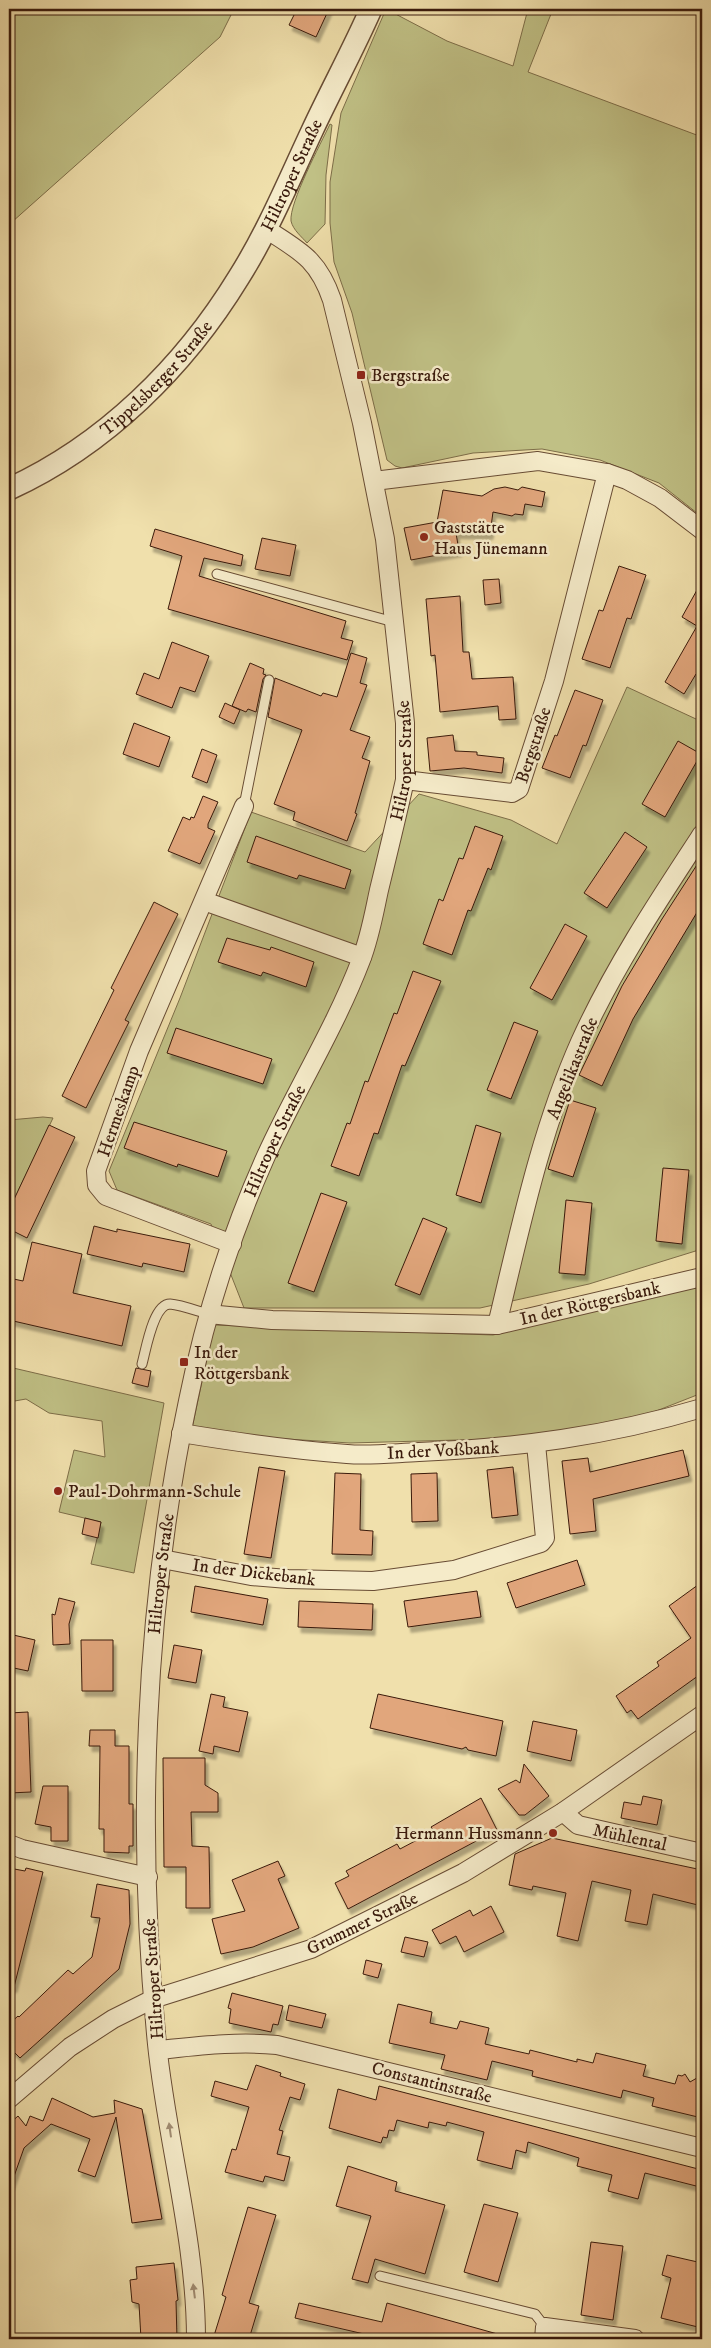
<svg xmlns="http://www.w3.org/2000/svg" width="711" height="2348" viewBox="0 0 711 2348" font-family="'IM FELL DW Pica',serif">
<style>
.green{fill:#c0c085;stroke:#7d6d48}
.building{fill:#e1a67c;stroke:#3a1a0c;filter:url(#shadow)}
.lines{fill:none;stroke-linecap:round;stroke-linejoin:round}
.service-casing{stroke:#684c34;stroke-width:11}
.minor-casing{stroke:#684c34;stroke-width:20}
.tertiary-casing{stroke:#684c34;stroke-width:24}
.service{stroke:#f5ebc9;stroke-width:9}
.minor{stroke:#f5ebc9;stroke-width:18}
.tertiary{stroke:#f5ebc9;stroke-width:21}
.oneway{fill:#a18d74}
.poi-dot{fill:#8f2418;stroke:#f5ebc9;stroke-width:2}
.labels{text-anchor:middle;stroke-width:5;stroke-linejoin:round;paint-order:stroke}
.street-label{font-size:18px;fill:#3a1a0c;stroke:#f5ebc9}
.poi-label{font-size:18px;fill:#3a1a0c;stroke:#f5ebc9;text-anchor:start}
</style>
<defs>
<filter id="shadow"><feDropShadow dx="3" dy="5.5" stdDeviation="1" flood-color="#0004"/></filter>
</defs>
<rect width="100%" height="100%" fill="#f0e0ac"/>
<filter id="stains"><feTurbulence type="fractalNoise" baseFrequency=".004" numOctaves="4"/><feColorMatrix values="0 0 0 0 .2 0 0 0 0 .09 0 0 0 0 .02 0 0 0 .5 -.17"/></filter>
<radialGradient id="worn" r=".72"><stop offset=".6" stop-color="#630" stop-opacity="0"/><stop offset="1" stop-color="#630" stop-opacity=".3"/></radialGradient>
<path class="green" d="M9 9H234L220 37 12 222 9 221Z
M386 9 447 41 513 66 528 9H553L528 72 702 137V517L659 483 600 460 542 449 473 453 402 468 395 466 387 460 352 313 334 262 330 223V182L341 113Z
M330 124 332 125 326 175 325 224 307 243C302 237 293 230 291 221 289 203 321 143 330 124Z
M627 687 696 719 702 713V1249L589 1284 480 1308H244L211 1224 117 1190 109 1171 180 998 251 812 365 852 419 794 511 820 557 844Z
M43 1117 53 1118 9 1210V1120Z
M702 1286V1393L646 1415 529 1438 350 1443 191 1433 214 1325 493 1335Z
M9 1367 164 1403 134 1573 91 1564 101 1522 59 1512 74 1450 105 1457 102 1421 49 1413 26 1399 9 1402Z"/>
<path class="building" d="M297 9H329L316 37 289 25Z
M505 487 518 490 522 487 545 492 542 507 525 504 523 515 515 514 512 516 493 512 490 534 456 533 459 551 411 560 404 528 437 522 443 490 482 496 494 489Z
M155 529 243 555 241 566 204 558 199 576 346 621 341 638 353 641 347 660 168 609 182 556 150 546Z
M262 538 296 545 290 576 255 569Z
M619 566 646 575 631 619 627 618 610 668 582 659 599 610 603 611Z
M499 579 501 603 485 605 483 580Z
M702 581V678L696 674 684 694 665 682 697 626 682 617Z
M460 596 463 652H469L472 679 513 677 516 719 499 720 498 706 440 712 435 655 431 656 426 599Z
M172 642 209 656 195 692 180 687 172 708 136 694 144 673 159 679Z
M351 653 367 658 360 683 367 685 350 730 370 737 362 758 370 761 355 813 357 814 347 841 293 820 295 812 274 804 302 730 268 717 275 678 321 696 323 693 337 697Z
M250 663 264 669 263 674 266 675 263 679 256 712 248 709 246 712 232 706Z
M575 690 603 700 586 746 583 745 570 778 542 768 555 735 557 736Z
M225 703 240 710 234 724 219 717Z
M134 723 170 737 159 767 123 754Z
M453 735 455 751 477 752V755L504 758 502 773 464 768 430 771 427 738Z
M678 741 701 754 665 817 642 804Z
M202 749 217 755 207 783 192 777Z
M203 796 218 802 208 824V828L215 831 200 864 168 851 183 817 190 820 191 817 194 818Z
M475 826 503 836 491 870 488 868 471 911 468 910 452 955 423 944 439 899 443 901 459 858 463 859Z
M625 832 647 847 607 908 584 893Z
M256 836 351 870 345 889 299 875 297 879 247 862Z
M702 857V904L633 1019 602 1086 579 1075 622 986 662 919Z
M154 902 178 914 125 1020 129 1022 86 1108 62 1096 114 990 111 988Z
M565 924 587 936 552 1000 530 988Z
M227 938 270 950 271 947 314 962 306 987 263 972 261 976 218 962Z
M413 971 441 981 405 1066 402 1065 378 1134 374 1133 359 1176 331 1166 347 1123 350 1124 365 1081 368 1082 394 1013 397 1014Z
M514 1022 538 1031 511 1099 487 1090Z
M176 1028 272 1059 263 1084 167 1053Z
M570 1100 596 1108 573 1177 548 1169Z
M134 1122 227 1151 218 1177 178 1164 177 1167 124 1148Z
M49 1125 75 1137 27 1238 9 1229V1210Z
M476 1125 501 1133 481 1203 456 1195Z
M663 1168 689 1170 682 1244 656 1241Z
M321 1193 347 1202 314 1292 288 1283Z
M566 1200 592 1203 585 1275 559 1273Z
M423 1218 447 1228 420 1295 395 1285Z
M94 1226 117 1232V1229L190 1244 184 1272 143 1263 142 1267 87 1254Z
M32 1242 82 1254 73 1293 131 1306 122 1346 9 1320V1278L23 1281Z
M136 1368 151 1371 148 1387 132 1383Z
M683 1450 689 1476 593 1499 596 1531 570 1534 562 1461 588 1458 590 1472Z
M259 1467 285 1471 271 1558 244 1554Z
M513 1467 518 1515 492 1518 487 1470Z
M335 1473 361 1474 360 1530 373 1531 372 1555 332 1554Z
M437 1473 438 1521 412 1522 411 1474Z
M85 1518 101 1522 98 1538 82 1534Z
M577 1560 585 1585 516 1608 507 1583Z
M702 1582V1673L638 1719 631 1710 627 1713 616 1696 659 1666 657 1662 691 1638 669 1606Z
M195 1586 268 1599 263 1625 191 1612Z
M477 1591 481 1617 408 1627 404 1601Z
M59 1598 75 1602 69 1624 70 1644 53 1645 52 1614 55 1615Z
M299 1601 373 1604 372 1630 298 1627Z
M9 1634 35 1640 28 1671 9 1667Z
M81 1640H113V1691H82Z
M174 1645 202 1650 196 1683 168 1678Z
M211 1694 225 1697 223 1707 248 1712 239 1752 214 1746 213 1754 199 1751Z
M378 1694 503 1721 496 1756 468 1750 466 1747 462 1749 370 1728Z
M28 1712 31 1792 9 1793V1713Z
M533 1721 577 1730 571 1761 527 1751Z
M90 1730H115V1746H129V1804H133V1846H129V1853L104 1852V1829H99L100 1746H89Z
M163 1758H205V1785L218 1793V1812H191L192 1846 209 1847 210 1908H186V1867H164Z
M524 1764 549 1796 525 1815H519L498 1789 516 1780 520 1783Z
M43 1786H68V1841H51V1827L35 1824Z
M643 1796 662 1800 657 1825 621 1818 624 1802 641 1805Z
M481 1798 497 1830 348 1909 335 1883 349 1876 346 1871 397 1844 400 1849 434 1831 431 1827Z
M552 1838 702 1870V1906L653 1894 647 1925 625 1921 631 1890 592 1881 578 1941 557 1936 566 1893 533 1886 532 1890 509 1885 515 1854Z
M278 1861 285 1876 278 1879 299 1928 253 1947 221 1954 212 1919 245 1911 232 1880Z
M9 1868 25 1871 26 1868 43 1872 14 1987H9Z
M97 1884 129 1890 130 1924 119 1969 20 2058 9 2047V2024L18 2016 19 2017 68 1970 73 1974 92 1957 100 1918 91 1917Z
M491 1906 504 1932 464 1952 456 1936 440 1944 432 1930 470 1910 473 1916Z
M405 1937 428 1942 424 1957 401 1952Z
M366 1960 382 1964 378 1978 363 1974Z
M232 1993 283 2006 278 2025 273 2024 271 2032 229 2023 231 2009 228 2008Z
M398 2004 432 2012 430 2023 457 2029 460 2021 489 2028 485 2044 529 2054 530 2050 577 2062V2059L593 2063 596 2053 646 2065 643 2076 675 2084 678 2075 682 2076 685 2074 690 2082 702 2075V2118L652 2106 654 2098 623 2090 621 2098 532 2076 533 2071 492 2061 487 2080 441 2069 445 2055 389 2043Z
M289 2005 326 2014 322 2028 286 2020Z
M256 2065 281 2073 280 2076 305 2084 300 2100 290 2097 279 2130 283 2131 277 2154 290 2157 284 2181 265 2176 263 2182 225 2172 232 2149 236 2150 249 2107 211 2096 215 2081 247 2090Z
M379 2086 702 2170 700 2187 645 2173 638 2199 608 2191 612 2175 577 2166 579 2158 528 2142 526 2153 516 2150 512 2169 477 2160 484 2132 447 2122 446 2126 429 2122 428 2128 397 2120 394 2131 389 2130 387 2138 383 2137 381 2143 329 2128 338 2089 376 2100Z
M52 2098 93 2117 115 2113 114 2100 142 2109 162 2219 132 2223 116 2117 95 2177 78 2171 90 2139 51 2124 24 2148 11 2185 9 2184V2124L18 2116 26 2126 30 2116 43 2121Z
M348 2166 397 2182 395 2191 445 2205 425 2274 375 2259 368 2283 352 2279 371 2216 336 2206Z
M484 2204 518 2213 498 2282 464 2272Z
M248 2207 276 2215 249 2303 259 2306 249 2339H213L226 2297 222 2295Z
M591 2242 623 2246 613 2320 581 2315Z
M667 2255 702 2263V2328L661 2318 671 2278 662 2275Z
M174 2263 178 2300 176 2301 177 2339H141L139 2304 132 2302 130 2280 137 2279 136 2267Z
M299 2303 382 2322 387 2303 501 2335V2339H377V2337L295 2318Z"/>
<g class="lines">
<defs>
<path id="service" d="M217 574 394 622
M244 806 269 680
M142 1364C146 1350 153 1304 170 1304 182 1305 197 1311 208 1314
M380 2276 535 2314 545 2327"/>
<g id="minor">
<path d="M374 481 538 461 607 473 627 480 660 498 702 530"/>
<path d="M405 780 512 793 519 789 554 681 607 473"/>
<path d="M204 901 362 957"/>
<path d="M232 1244 106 1196 97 1185 96 1171 139 1051 244 806"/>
<path d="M208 1314 272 1320 497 1325 702 1277"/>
<path d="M497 1325C520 1230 540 1132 580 1042 613 969 658 901 702 834"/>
<path d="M181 1433C236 1442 291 1450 347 1454 370 1456 395 1453 419 1452 517 1448 608 1436 702 1408"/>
<path d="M162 1559 251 1576 288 1579 373 1581 454 1570 541 1543 545 1538 536 1444"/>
<path d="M563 1812 578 1825 702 1853"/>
<path d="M9 1844 22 1849 148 1877"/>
<path d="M158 2050C198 2046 237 2041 277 2045L702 2148"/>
<path d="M9 2099 70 2047 113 2019 153 1999 311 1949 463 1873 563 1812 702 1715"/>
<path id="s1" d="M196 2339C196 2240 167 2142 157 2044 136 1833 144 1609 188 1401 205 1317 231 1234 266 1156 296 1090 335 1028 361 960 370 937 374 913 379 890 388 853 397 816 405 780V723L385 539 362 423 332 300C318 259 300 251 266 229"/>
<path d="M544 2339 545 2327 635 2339"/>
</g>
<g id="tertiary">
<path id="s2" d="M9 489C105 445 184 367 239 277 268 231 289 180 312 131 331 90 353 50 371 9"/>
</g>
</defs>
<use href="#service" class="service-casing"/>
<use href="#minor" class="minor-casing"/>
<use href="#tertiary" class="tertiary-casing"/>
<use href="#service" class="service"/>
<use href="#minor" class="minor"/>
<use href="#tertiary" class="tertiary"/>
</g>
<defs><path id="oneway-solid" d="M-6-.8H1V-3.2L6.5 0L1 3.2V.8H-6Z" transform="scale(1.25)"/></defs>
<g class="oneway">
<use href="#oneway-solid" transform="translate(170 2130) rotate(-98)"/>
<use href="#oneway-solid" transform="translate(194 2291) rotate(-97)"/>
</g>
<g class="poi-dot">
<rect x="356" y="370" width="10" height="10" rx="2.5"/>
<circle cx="424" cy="537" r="5"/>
<rect x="179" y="1357" width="10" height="10" rx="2.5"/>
<circle cx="58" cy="1491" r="5"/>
<circle cx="553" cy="1833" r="5"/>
</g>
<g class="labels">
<g class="street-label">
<text dy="6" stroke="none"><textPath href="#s2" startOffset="432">Hiltroper Straße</textPath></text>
<text dy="6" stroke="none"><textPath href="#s2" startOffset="186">Tippelsberger Straße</textPath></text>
<text transform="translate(533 745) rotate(-72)" y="6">Bergstraße</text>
<text dy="6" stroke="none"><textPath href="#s1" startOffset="1624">Hiltroper Straße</textPath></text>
<text transform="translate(572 1068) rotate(-68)" y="6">Angelikastraße</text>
<text transform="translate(118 1111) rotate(-71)" y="6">Hermeskamp</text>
<text dy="6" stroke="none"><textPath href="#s1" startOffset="1219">Hiltroper Straße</textPath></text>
<text transform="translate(590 1303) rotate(-13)" y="6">In der Röttgersbank</text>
<text transform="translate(443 1450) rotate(-3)" y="6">In der Voßbank</text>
<text transform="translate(254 1572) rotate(7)" y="6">In der Dickebank</text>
<text dy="6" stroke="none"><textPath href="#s1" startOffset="769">Hiltroper Straße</textPath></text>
<text transform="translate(630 1837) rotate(12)" y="6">Mühlental</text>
<text transform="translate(362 1923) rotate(-26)" y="6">Grummer Straße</text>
<text transform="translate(153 1979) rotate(-94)" y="6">Hiltroper Straße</text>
<text transform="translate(432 2082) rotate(14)" y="6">Constantinstraße</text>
</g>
<g class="poi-label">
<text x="371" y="381">Bergstraße</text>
<text x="434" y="533">Gaststätte<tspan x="434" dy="21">Haus Jünemann</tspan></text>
<text x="194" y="1358">In der<tspan x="194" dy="21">Röttgersbank</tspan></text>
<text x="68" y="1497">Paul-Dohrmann-Schule</text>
<text x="543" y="1839" text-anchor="end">Hermann Hussmann</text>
</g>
</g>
<rect width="711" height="2348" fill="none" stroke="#f0e0ac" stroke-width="30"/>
<rect x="10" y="10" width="691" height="2328" fill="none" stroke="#3a1a0c" stroke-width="2.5"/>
<rect x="15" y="15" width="681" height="2318" fill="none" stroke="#3a1a0c"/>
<rect width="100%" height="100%" filter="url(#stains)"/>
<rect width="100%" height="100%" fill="url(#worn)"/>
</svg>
